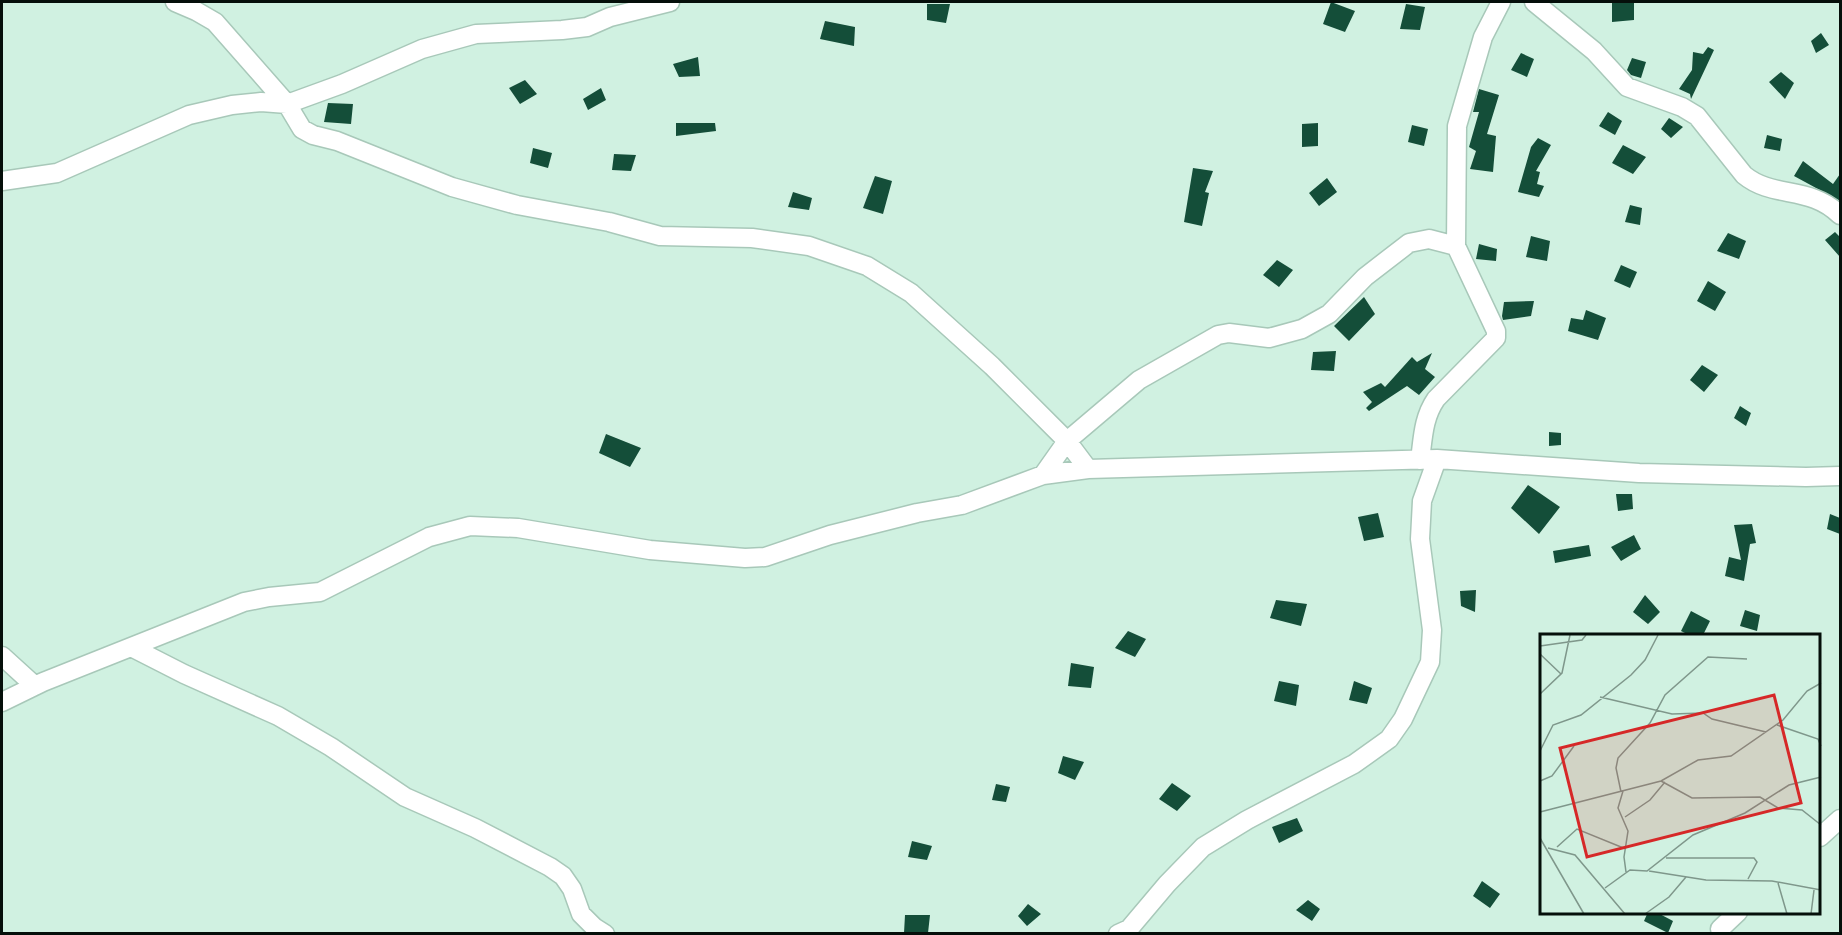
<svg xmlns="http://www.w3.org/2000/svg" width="1842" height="935" viewBox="0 0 1842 935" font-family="Raleway,sans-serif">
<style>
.building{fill:#144e39}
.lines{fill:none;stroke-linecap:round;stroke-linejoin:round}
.minor-casing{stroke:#a8c8b9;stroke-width:21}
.minor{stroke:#fff;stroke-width:18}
.inset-road{fill:none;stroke:#7f978b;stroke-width:1.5}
.view{fill:#d62828;fill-opacity:0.15;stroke:#d62828;stroke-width:3}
.inset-edge{fill:none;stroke:#050f0a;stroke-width:3}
</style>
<rect width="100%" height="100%" fill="#d0f1e1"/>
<path class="building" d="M1331 2 1355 11 1345 32 1323 24Z
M1612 2H1634V20L1612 22Z
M927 4H950L946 23 927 20Z
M1406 4 1425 7 1420 30 1400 29Z
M825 21 855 27 854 46 820 39Z
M1821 33 1829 45 1816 53 1811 41Z
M1708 47 1714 50 1691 99 1690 94 1679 89 1692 70 1693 52 1703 54Z
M1521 53 1534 59 1527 77 1511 70Z
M698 57 700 76 679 77 673 64Z
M1632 58 1646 62 1641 78 1631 75 1627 70Z
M1781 72 1794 83 1785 99 1769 82Z
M525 80 537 94 520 104 509 88Z
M601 88 606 100 588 110 583 99Z
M1479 89 1499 95 1487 134 1496 136 1493 172 1470 169 1476 151 1469 147 1479 112H1473Z
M328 103 353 104 351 124 324 122Z
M1608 112 1622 121 1615 135 1599 126Z
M1669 118 1683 127 1671 138 1661 129Z
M676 123H715L716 131 676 136Z
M1318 123V146L1302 147V124Z
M1412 125 1428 129 1424 146 1408 142Z
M1767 135 1782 139 1780 151 1764 148Z
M1538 138 1551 145 1536 171 1540 172 1537 184 1544 186 1539 197 1518 192 1531 147Z
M1623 145 1646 157 1633 174 1612 163Z
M533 148 552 153 548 168 530 163Z
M614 154 636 155 631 171 612 170Z
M1803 161 1833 184 1840 174V201L1794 176Z
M1193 168 1213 171 1205 192 1209 193 1202 226 1184 222Z
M875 176 892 181 883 214 863 208Z
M1327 178 1337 192 1319 206 1309 193Z
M793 192 812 198 809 210 788 207Z
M1630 205 1642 208 1640 225 1625 222Z
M1835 232 1840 237V257L1825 240Z
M1728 233 1746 241 1739 259 1717 251Z
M1531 236 1550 241 1547 261 1526 257Z
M1479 244 1497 249 1496 261 1476 259Z
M1277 260 1293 270 1279 287 1263 275Z
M1621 265 1637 272 1630 288 1614 281Z
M1708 281 1726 292 1715 311 1697 301Z
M1364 297 1375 314 1349 341 1334 326Z
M1534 301 1531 316 1503 320 1502 316 1504 302Z
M1586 310 1606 318 1598 340 1568 331 1571 318 1583 320Z
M1336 351 1334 371 1311 370 1313 352Z
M1432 353 1425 369 1435 377 1419 395 1407 386 1369 411 1366 408 1372 402 1363 392 1381 383 1385 387 1412 357 1417 362Z
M1702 365 1718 375 1704 392 1690 380Z
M1740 406 1751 413 1746 426 1734 418Z
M1549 432 1561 433V445L1549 446Z
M606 434 641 448 630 467 599 453Z
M1528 485 1560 507 1539 534 1511 508Z
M1616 494H1632L1633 509 1618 511Z
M1378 513 1384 537 1364 541 1358 517Z
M1830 514 1840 518V534L1827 529Z
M1752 524 1756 543 1750 544 1744 581 1725 576 1729 557 1741 560 1734 525Z
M1634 535 1641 549 1621 561 1611 547Z
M1589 545 1591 556 1555 563 1553 551Z
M1476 590 1475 612 1461 606 1460 591Z
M1645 595 1660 612 1648 624 1633 612Z
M1276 600 1307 604 1301 626 1270 618Z
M1745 610 1760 615 1757 631 1740 626Z
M1691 611 1710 621 1703 635H1689L1681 631Z
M1128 631 1146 639 1135 657 1115 648Z
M1071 663 1094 667 1091 688 1068 686Z
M1279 681 1299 685 1296 706 1274 701Z
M1354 681 1372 688 1367 704 1349 700Z
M1063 756 1084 762 1075 780 1058 773Z
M1172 783 1191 796 1177 811 1159 799Z
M996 784 1010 787 1006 802 992 800Z
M1297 818 1303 831 1279 843 1272 827Z
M912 841 932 846 927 860 908 857Z
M1482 881 1500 894 1490 908 1473 896Z
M1308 900 1320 909 1312 921 1296 910Z
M1028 904 1041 914 1027 926 1018 916Z
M1648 912H1656L1673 921 1668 933 1644 921Z
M905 915H930L928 933H904Z"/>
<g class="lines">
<defs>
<path id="minor" d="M175 2 196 11 215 22 287 104 302 129 313 135 337 141 452 187 517 205 609 222 660 236 752 238 809 246 867 266 911 293 992 366 1067 441 1088 469
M1534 2 1594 51 1627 87 1682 107 1697 116 1744 175C1773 199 1810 185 1840 215
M2 181 57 173 189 115 232 105 261 102 287 104 342 84 422 49 476 34 562 30 587 27 610 17 670 2
M1420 460C1423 438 1423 418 1436 399L1496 338V331L1456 246 1457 126 1483 37 1501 2
M1043 475 1067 441 1139 380 1218 335 1229 333 1269 338 1302 329 1329 314 1365 277 1409 243 1429 239 1456 246
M131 647 184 674 278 716 331 747 405 797 475 828 550 867 563 876 572 889 581 914 594 927 605 934
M2 656 35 686
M2 702 43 682 244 602 269 597 320 592 429 537 470 526 518 528 650 550 745 558 765 557 830 535 917 513 962 505 1043 475 1088 469 1437 459 1639 473 1806 477 1840 476
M1820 837 1840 819
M1720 929 1738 912
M1118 934 1129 929 1167 884 1203 847 1247 820 1354 764 1389 739 1403 719 1430 662 1432 630 1420 539 1422 501 1437 459"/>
</defs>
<use href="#minor" class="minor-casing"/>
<use href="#minor" class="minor"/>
</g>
<g transform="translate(1540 634)">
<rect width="280" height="280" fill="#d0f1e1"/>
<path class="inset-road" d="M0 12 42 6 46 1M0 20 21 40M0 60 22 39 30 1M60 63 132 80 163 79 172 85 226 98M237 91 278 105 281 112M0 117 13 91 41 81 91 41 105 26 118 1M0 147 12 142 34 112M121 147 152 164 220 163 238 174 262 176 281 191M83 157 78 174 88 197 84 223 86 238M81 158 76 134 78 124 110 89 125 61 168 23 207 25M0 178 121 147 158 126 191 122 243 86 267 57 281 49M85 183 110 166 125 148M0 204 44 280M17 213 37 195 86 215M8 214 35 221 85 280M126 224H214L217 228 208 245M109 237 166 246 232 247 281 256M238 249 247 280M65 254 90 236 107 237 153 201 205 179 249 151 281 143M105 280 129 263 146 243M271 280 274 256"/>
<path class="view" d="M234 61 261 169 47 223 20 114Z"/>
<rect width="280" height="280" class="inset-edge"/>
</g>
<rect width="1842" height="935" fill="none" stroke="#050f0a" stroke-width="6"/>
</svg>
